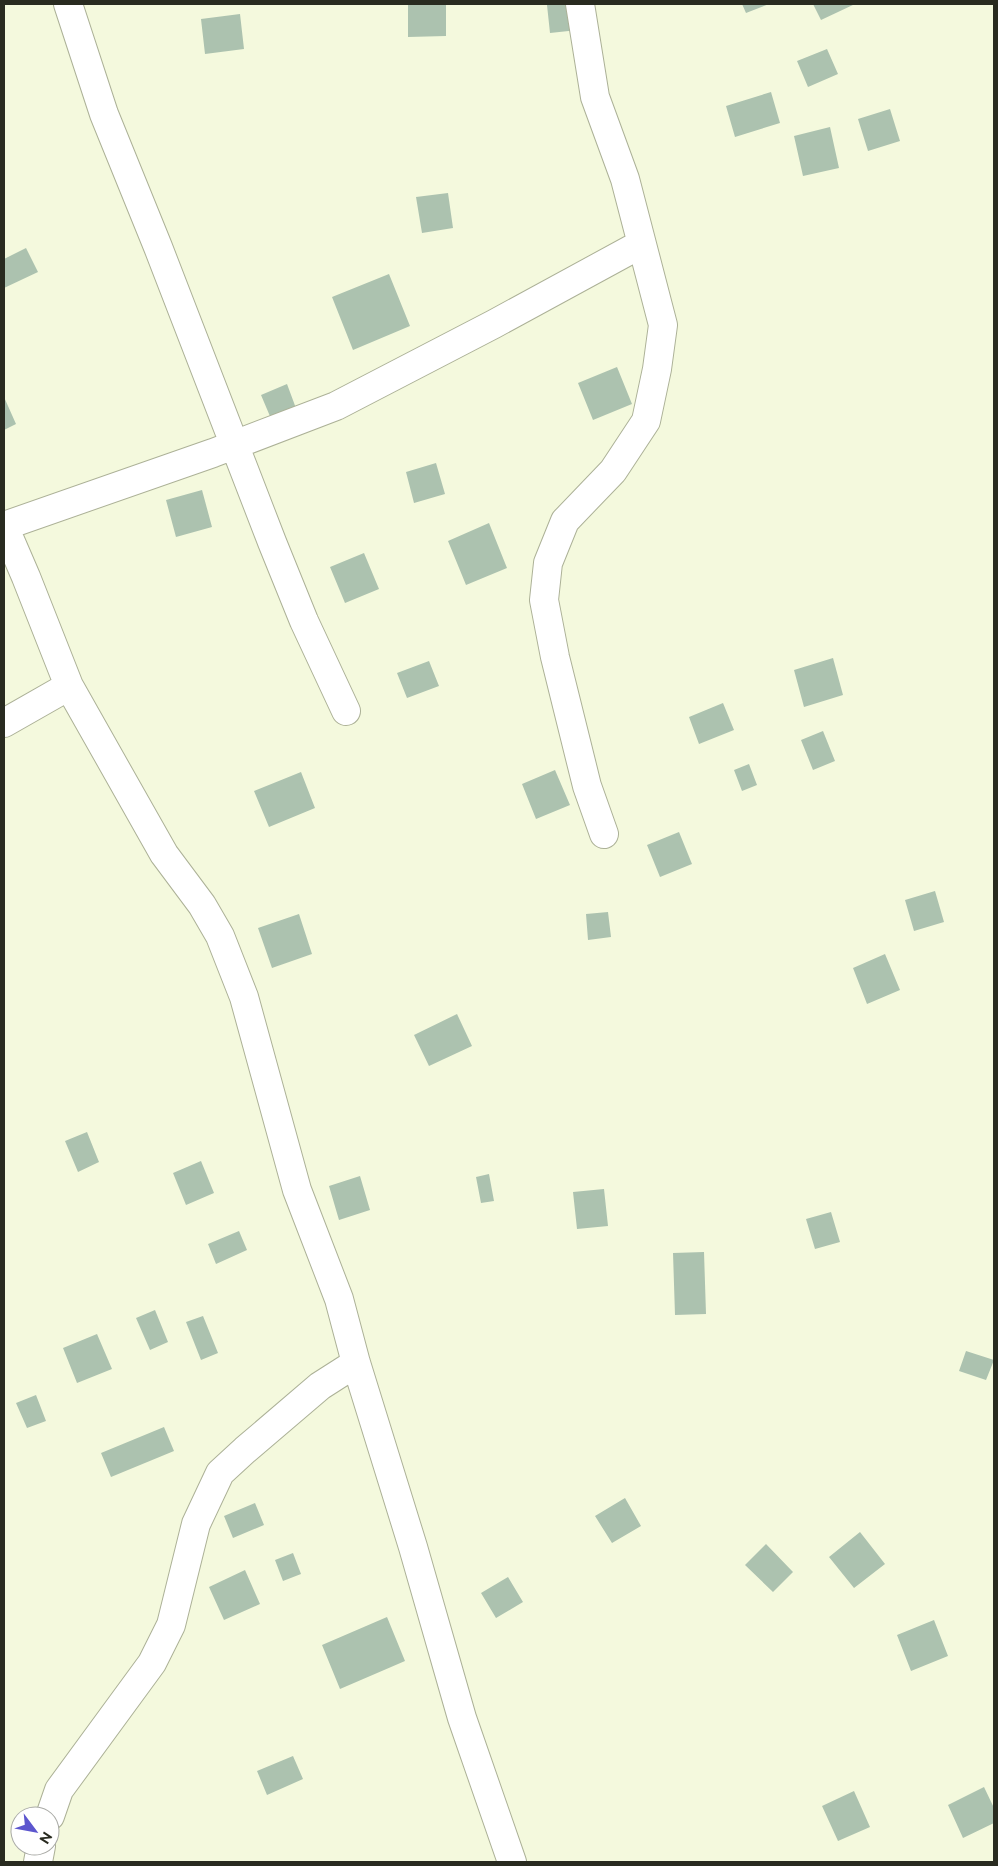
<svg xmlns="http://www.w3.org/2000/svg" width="998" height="1866" viewBox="0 0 998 1866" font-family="Raleway,sans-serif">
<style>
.building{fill:#acc2af}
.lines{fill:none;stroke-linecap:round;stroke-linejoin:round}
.minor-casing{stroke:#acb197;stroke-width:30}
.minor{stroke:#fff;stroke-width:28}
</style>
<rect width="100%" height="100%" fill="#f4f9dd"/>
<path class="building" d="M446 4V36L408 37V5Z
M564 4H575L578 30 550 33 547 5Z
M742 4H769L746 13Z
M813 4H855L821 20Z
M240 14 244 49 205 54 201 19Z
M827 49 838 74 808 87 797 61Z
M771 92 780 123 735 137 726 106Z
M890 109 900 141 868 151 858 119Z
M830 127 839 168 803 176 794 136Z
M448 193 453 228 422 233 416 197Z
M26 248 38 272 4 288V259Z
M389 274 410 326 353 350 332 297Z
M617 367 632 404 593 420 578 383Z
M287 384 297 411 272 421 261 395Z
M4 397 16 424 4 430Z
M436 463 445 494 414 503 406 472Z
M202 490 212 527 176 537 166 500Z
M489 523 507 568 466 585 448 541Z
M364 553 379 589 345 603 330 567Z
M833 658 843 695 804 707 794 670Z
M429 661 439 686 407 698 397 673Z
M723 703 734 730 699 744 689 717Z
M823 731 835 761 813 770 801 740Z
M749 764 757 785 742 791 734 770Z
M555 770 570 805 536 819 522 784Z
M301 772 315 808 269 827 254 791Z
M679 832 692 864 660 877 647 845Z
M935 891 944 922 914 931 905 900Z
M608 912 611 937 588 940 586 914Z
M299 914 312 954 272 968 258 928Z
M885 954 900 990 867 1004 853 968Z
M457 1014 472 1046 429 1066 414 1035Z
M87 1132 99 1162 78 1172 65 1141Z
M201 1161 214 1193 186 1205 173 1173Z
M489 1174 494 1201 481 1203 476 1177Z
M360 1176 370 1210 339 1220 329 1186Z
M604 1189 608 1226 577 1229 573 1192Z
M831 1212 840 1242 815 1249 806 1219Z
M239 1231 247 1250 216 1264 208 1244Z
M704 1252 706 1314 675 1315 673 1253Z
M155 1310 168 1342 150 1350 136 1318Z
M203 1316 218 1353 201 1360 186 1322Z
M97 1334 112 1369 77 1383 63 1348Z
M966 1351 994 1360 986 1380 959 1371Z
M36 1395 46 1421 27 1428 16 1403Z
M164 1427 174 1451 111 1477 101 1453Z
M625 1498 641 1526 612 1543 595 1516Z
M255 1503 264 1525 233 1538 224 1516Z
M860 1532 885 1564 854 1588 829 1557Z
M766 1544 793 1572 773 1592 745 1565Z
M293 1553 301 1574 283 1581 275 1560Z
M245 1570 260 1604 224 1620 209 1587Z
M508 1577 523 1602 496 1618 481 1593Z
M387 1617 405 1661 340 1689 322 1645Z
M934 1620 948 1656 911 1671 897 1635Z
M293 1756 303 1779 267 1795 257 1771Z
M984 1787 994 1808V1823L963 1838 948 1805Z
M854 1791 870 1827 838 1841 822 1806Z"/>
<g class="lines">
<defs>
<path id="minor" d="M68 4 104 114 158 247 272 542 304 621 346 711
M580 4 595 97 625 179 663 325 657 369 646 421 613 471 565 521 548 563 544 600 555 657 587 786 604 834
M4 526 26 577 69 686 164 854 202 905 220 936 244 997 297 1190 339 1299 356 1363 413 1547 462 1718 512 1862
M4 526 213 453 336 406 494 324 641 244
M4 723 69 686
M50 1816 59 1790 152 1663 171 1625 196 1524 220 1473 245 1450 320 1386 356 1363
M38 1862 41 1846"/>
</defs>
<use href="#minor" class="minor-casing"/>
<use href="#minor" class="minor"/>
</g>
<rect width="998" height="1866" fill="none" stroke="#292b20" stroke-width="10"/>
<g transform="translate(35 1831) rotate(122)"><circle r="24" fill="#ffffff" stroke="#a9aaa6"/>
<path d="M0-4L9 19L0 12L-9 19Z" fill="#5c56ce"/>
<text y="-8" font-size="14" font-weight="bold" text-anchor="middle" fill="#292b20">N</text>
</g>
</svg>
